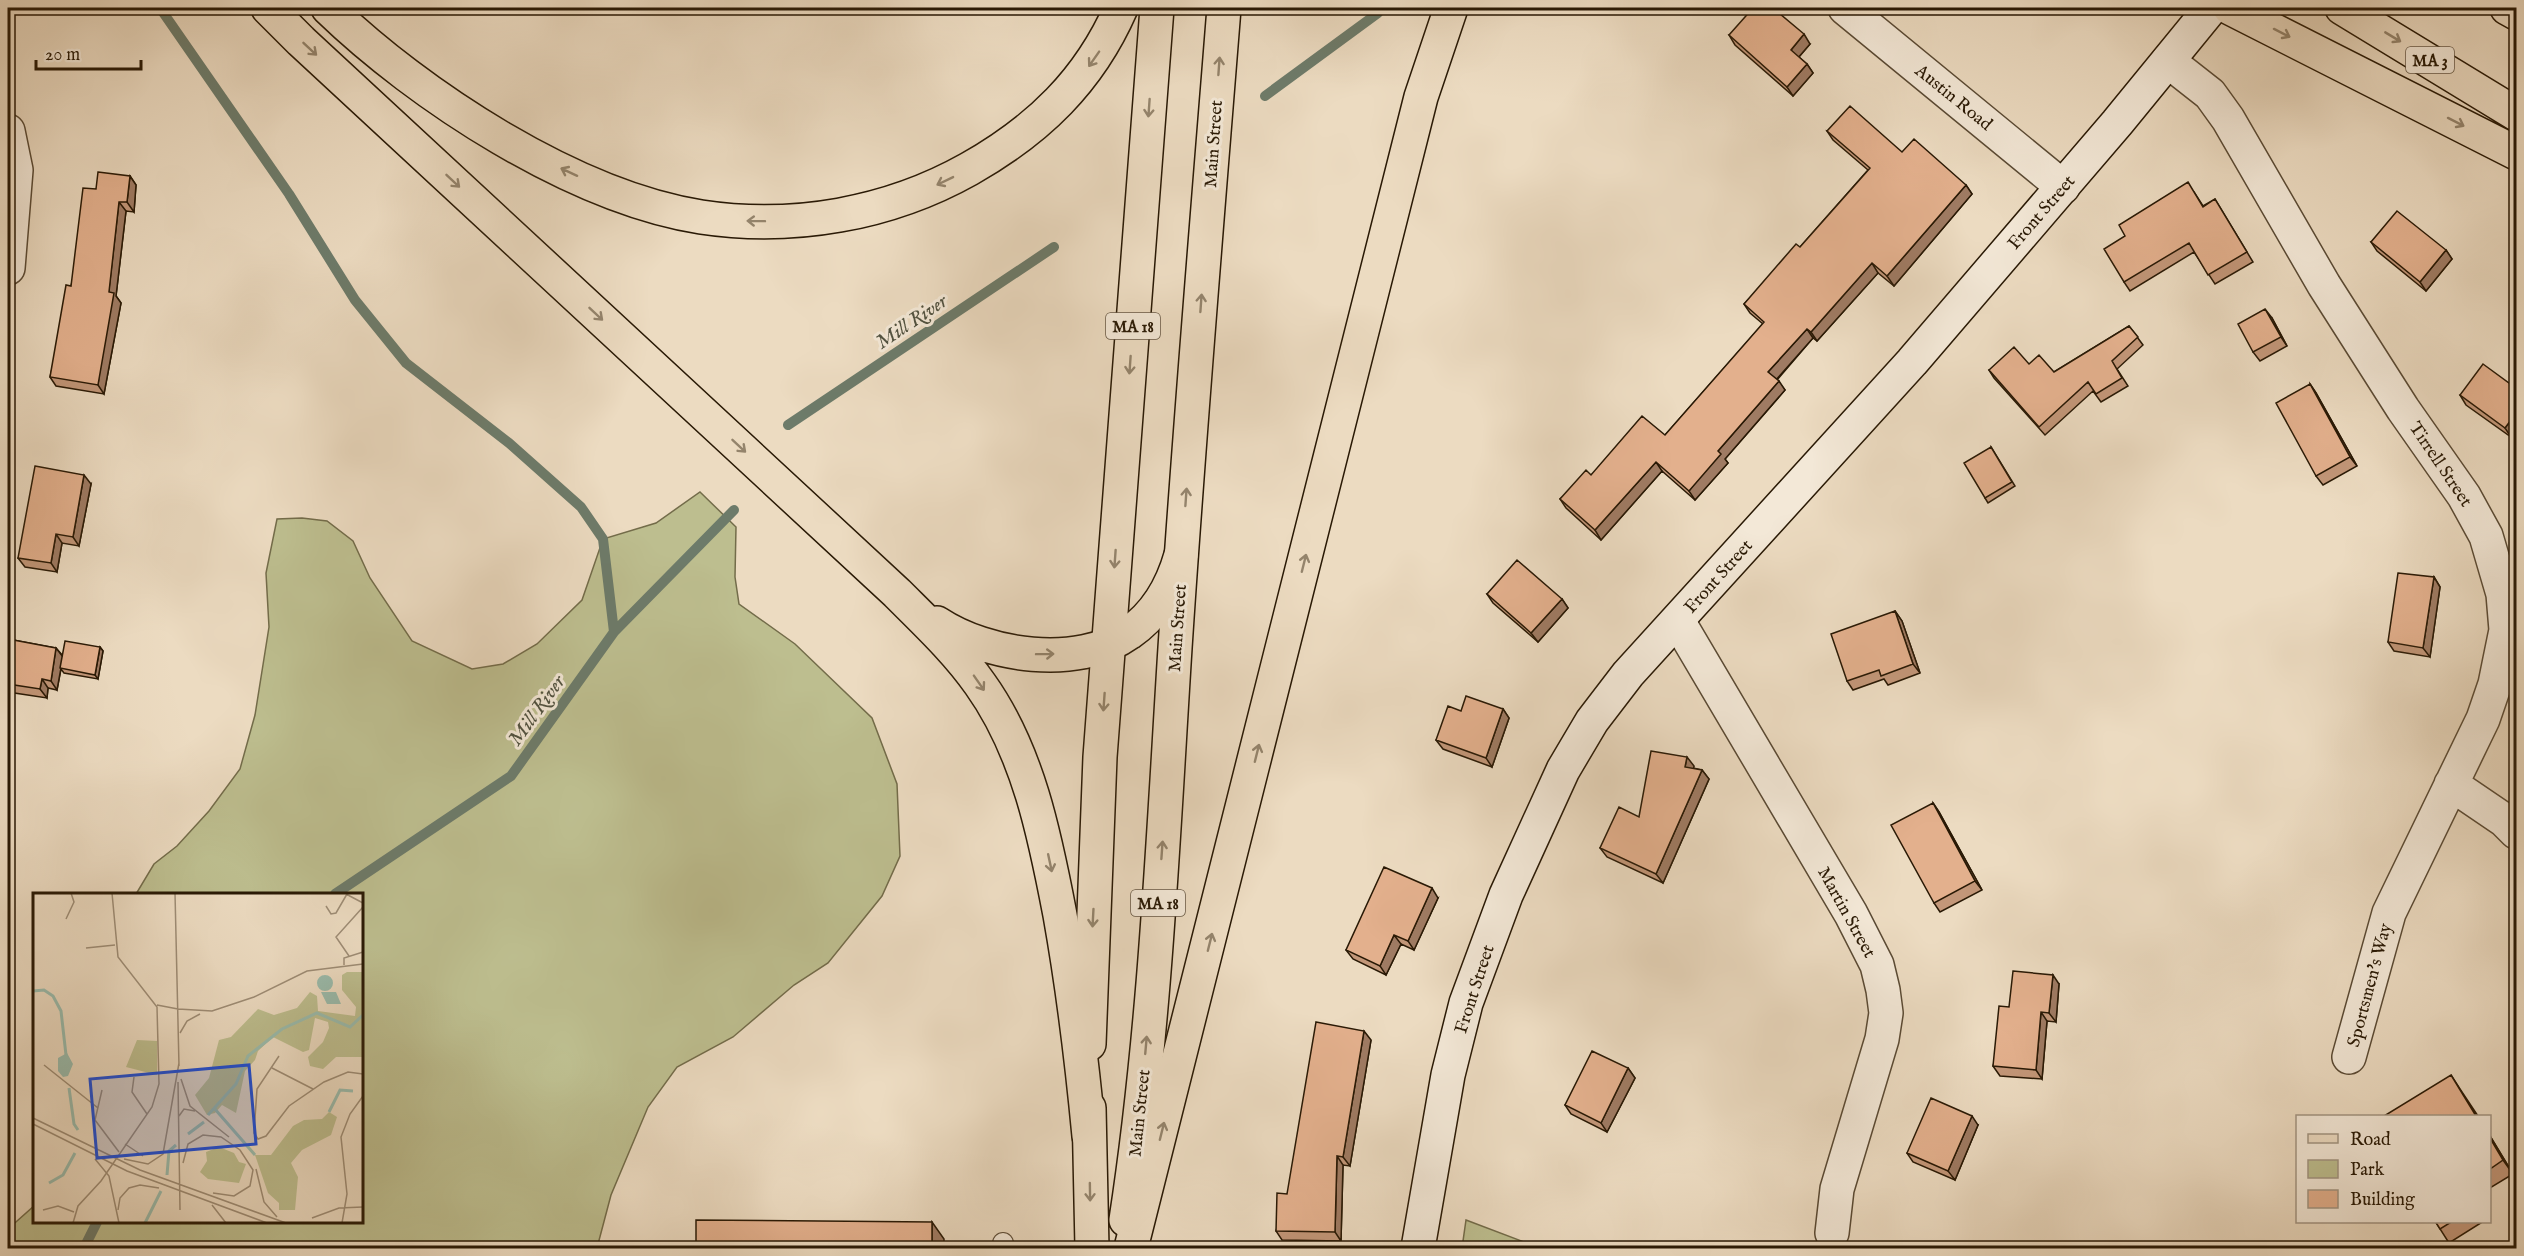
<svg xmlns="http://www.w3.org/2000/svg" width="2524" height="1256" viewBox="0 0 2524 1256" font-family="'IM FELL English',serif">
<style>
.green{fill:#bdbe8f;stroke:#736c4a;stroke-width:1.5}
.lines{fill:none;stroke-linecap:round;stroke-linejoin:round}
.stream{stroke:#6d7b6a;stroke-width:10}
.lane-casing{stroke:#5a4a34;stroke-width:22}
.street-casing{stroke:#5a4a34;stroke-width:36}
.secondary-casing{stroke:#291905;stroke-width:36}
.primary-casing{stroke:#291905;stroke-width:36}
.highway-casing{stroke:#291905;stroke-width:36}
.lane{stroke:#f3e8d7;stroke-width:20}
.street{stroke:#f3e8d7;stroke-width:33}
.secondary{stroke:#f3e8d7;stroke-width:33}
.primary{stroke:#ecdbc1;stroke-width:33}
.highway{stroke:#ecdbc1;stroke-width:33}
.wall{fill:#c39779;stroke:#291905;stroke-width:1.5}
.shaded-wall{fill:#9f7b63;stroke:#291905;stroke-width:1.5}
.building{fill:#e3b08d;stroke:#291905;stroke-width:1.5}
.oneway{stroke:#94846c}
.labels{text-anchor:middle;stroke-width:6;stroke-linejoin:round;paint-order:stroke}
.shield{fill:#f3e8d7;stroke:#665744;stroke-width:1.5}
.shield-label{font-size:16px;font-weight:bold;fill:#291905}
.street-label{font-size:18px;fill:#291905;stroke:#f3e8d7}
.water-label{font-size:20px;font-style:italic;fill:#515240;stroke:#f3e8d7}
.inset-river{fill:none;stroke:#9abcad;stroke-width:3}
.inset-road{fill:none;stroke:#9e8d76;stroke-width:1.5}
.view{fill:#1d4ed8;fill-opacity:0.15;stroke:#1d4ed8;stroke-width:3}
.inset-edge{fill:none;stroke:#291905;stroke-width:3}
</style>
<rect width="100%" height="100%" fill="#ecdbc1"/>
<filter id="stains"><feTurbulence type="fractalNoise" baseFrequency=".00333" numOctaves="4"/><feColorMatrix values="0 0 0 0 .2 0 0 0 0 .09 0 0 0 0 .02 0 0 0 .5 -.17"/></filter>
<radialGradient id="worn" r=".72"><stop offset=".6" stop-color="#630" stop-opacity="0"/><stop offset="1" stop-color="#630" stop-opacity=".3"/></radialGradient>
<path class="green" d="M700 492 736 527 735 577 739 604 795 644 872 718 897 784 900 856 882 896 828 963 794 985 733 1037 677 1067 648 1107 611 1195 597 1248H8V1229L34 1206V1222H362V894H136L154 864 177 846 209 811 240 769 255 715 269 627 266 573 277 519 302 518 327 521 353 541 370 578 412 641 472 669 503 664 537 644 582 600 603 539 656 523Z
M1466 1220 1540 1248H1462Z"/>
<g class="lines">
<path class="stream" d="M160 8 289 194 355 300 406 363 509 443 581 507 603 539 614 632
M1265 96 1378 13 1379 8
M788 425 1054 247
M335 894 511 776 614 632 734 510
M84 1248 97 1222"/>
<defs>
<path id="lane" d="M1003 1248V1243"/>
<path id="street" d="M1845 8 2063 187
M2168 61 2210 94 2228 119 2324 285 2403 409 2464 496 2486 536 2503 594 2506 630 2495 684 2483 719 2389 913 2349 1057
M8 131 16 170 8 268
M1678 621 1851 914 1877 965 1883 990 1886 1013 1882 1039 1837 1189 1832 1233
M2451 784 2504 820 2516 832"/>
<path id="secondary" d="M1418 1248 1448 1075 1466 1003 1506 895 1563 770 1592 721 1628 674 1912 362 2117 123 2211 8"/>
<path id="primary" d="M1089 1044 1100 757 1157 8
M1089 1108 1092 1248
M1126 1220C1155 1031 1163 838 1175 648 1189 434 1207 221 1224 8"/>
<path id="highway" d="M268 8 301 41 897 593C926 622 957 651 980 684 1028 751 1045 836 1060 915 1073 988 1082 1062 1089 1136
M328 8C419 96 574 197 701 217 793 231 889 214 969 169 1038 130 1089 81 1121 8
M2230 8 2516 153
M2342 8 2516 114
M2507 8 2516 13
M937 623C987 656 1078 670 1129 633 1157 614 1172 587 1181 555
M1131 1248 1421 97 1451 8"/>
</defs>
<use href="#lane" class="lane-casing"/>
<use href="#street" class="street-casing"/>
<use href="#secondary" class="secondary-casing"/>
<use href="#primary" class="primary-casing"/>
<use href="#highway" class="highway-casing"/>
<use href="#lane" class="lane"/>
<use href="#street" class="street"/>
<use href="#secondary" class="secondary"/>
<use href="#primary" class="primary"/>
<use href="#highway" class="highway"/>
</g>
<path class="wall" d="M1729 35 1810 44 1799 57 1807 64 1813 73 1793 96 1735 45Z
M1827 131 1902 152 1966 185 1972 194 1894 286 1878 273 1817 341 1813 338 1777 380 1785 390 1725 459 1728 463 1695 500 1662 471 1601 540 1566 508 1560 499 1591 475 1665 435 1763 324 1750 313 1744 304 1800 247 1868 170 1833 140Z
M130 176 136 185 134 212 126 211 116 296 121 303 104 394 56 386 50 377 71 286 96 189Z
M2194 192 2203 206 2215 199 2253 262 2215 284 2194 252 2130 291 2124 282 2125 236Z
M2371 242 2446 250 2452 259 2426 291 2377 251Z
M2272 318 2287 346 2260 361 2253 352Z
M2129 326 2143 345 2117 369 2128 386 2101 402 2093 391 2045 435 1994 378 1989 370 2029 364 2054 372Z
M2310 384 2316 393 2357 466 2323 485 2316 476Z
M2517 389V430L2511 437 2466 405 2460 395Z
M1991 447 2015 486 1988 503 1985 498Z
M91 484 79 546 62 543 57 572 25 567 18 558Z
M2434 577 2440 587 2430 657 2394 651 2388 642Z
M1487 594 1562 599 1568 608 1538 642 1493 603Z
M1895 611 1902 621 1920 673 1888 685 1884 679 1853 690 1847 681Z
M8 639 56 648 63 656 100 647 103 651 98 679 64 673 61 669 57 690 48 688 47 698 8 692Z
M1503 709 1509 718 1492 767 1443 749 1436 740Z
M1694 766 1693 768 1702 770 1709 779 1663 883 1607 857 1600 848 1639 817Z
M1933 803 1939 812 1982 890 1940 912 1934 903Z
M1438 898 1414 950 1401 944 1386 975 1353 959 1346 950Z
M2059 984 2056 1022 2047 1021 2042 1079 2000 1076 1993 1066 2009 1007Z
M1371 1040 1350 1166 1343 1165 1341 1241 1282 1240 1276 1231 1287 1194Z
M1628 1068 1635 1078 1607 1132 1571 1114 1565 1105Z
M1978 1125 1955 1180 1913 1162 1907 1153Z
M2490 1136 2513 1174 2490 1188Z
M2435 1221H2484L2449 1243Z"/>
<path class="shaded-wall" d="M1804 34 1810 44 1797 59 1791 50Z
M1807 64 1813 73 1793 96 1787 87Z
M130 176 136 185 134 212 127 202Z
M1966 185 1972 194 1894 286 1887 276Z
M119 202 126 211 116 296 121 303 104 394 98 385Z
M2446 250 2452 259 2426 291 2420 282Z
M1872 263 1878 273 1817 341 1811 332Z
M2265 309 2272 318 2287 346 2281 337Z
M1807 329 1813 338 1775 381 1768 372Z
M1779 381 1785 390 1725 459 1728 463 1695 500 1689 491 1718 451Z
M2310 384 2316 393 2357 466 2350 457Z
M2517 412V430L2511 437 2505 428Z
M1656 462 1662 471 1601 540 1595 530Z
M84 475 91 484 79 546 73 537Z
M56 534 62 543 57 572 51 563Z
M2434 577 2440 587 2430 657 2423 648Z
M1562 599 1568 608 1538 642 1531 633Z
M1895 611 1902 621 1920 673 1913 664Z
M100 647 103 651 98 679 95 675Z
M56 648 63 657 57 690 51 681Z
M42 679 48 688 47 698 40 689Z
M1503 709 1509 718 1492 767 1486 758Z
M1687 757 1694 766 1692 776 1685 767Z
M1702 770 1709 779 1663 883 1656 874Z
M1933 803 1939 812 1982 890 1975 881Z
M1432 888 1438 898 1414 950 1408 941Z
M1394 935 1401 944 1386 975 1380 966Z
M2053 975 2059 984 2056 1022 2049 1013Z
M2041 1012 2047 1021 2042 1079 2036 1070Z
M1364 1031 1371 1040 1350 1166 1343 1157Z
M1628 1068 1635 1078 1607 1132 1601 1123Z
M2451 1075 2460 1089 2478 1116H2476Z
M1972 1116 1978 1125 1955 1180 1948 1171Z
M2490 1136 2513 1174 2503 1160 2490 1138Z
M1337 1156 1343 1165 1341 1241 1335 1232Z
M932 1222 944 1239V1248H932Z"/>
<path class="building" d="M1753 8H1773L1804 34 1791 50 1807 64 1787 87 1729 35Z
M1850 106 1902 152 1914 139 1966 185 1887 276 1872 263 1811 332 1807 329 1768 372 1779 381 1718 451 1721 454 1689 491 1656 462 1595 530 1560 499 1586 470 1591 475 1642 416 1665 435 1764 322 1744 304 1796 244 1800 247 1870 168 1827 131Z
M98 172 130 176 127 202H119L109 292 114 293 98 385 50 377 66 285 71 286 83 188 96 189Z
M2188 182 2203 207 2215 199 2247 252 2208 275 2189 243 2124 282 2104 249 2125 236 2119 225Z
M2397 211 2446 250 2420 282 2371 242Z
M2265 309 2281 337 2253 352 2238 324Z
M2129 326 2138 337 2112 361 2122 378 2096 394 2088 382 2039 427 1989 370 2014 347 2029 364 2039 355 2054 372Z
M2483 364 2517 389V412L2505 428 2460 395Z
M2310 384 2350 457 2316 476 2276 403Z
M1991 447 2012 482 1985 498 1964 463Z
M35 466 84 475 73 537 56 534 51 563 18 558Z
M1517 560 1562 599 1531 633 1487 594Z
M2398 573 2434 577 2423 648 2388 642Z
M1895 611 1913 664 1881 676 1879 670 1847 681 1831 634Z
M8 639 56 648 51 681 42 679 40 689 8 684Z
M65 641 100 647 95 675 60 668Z
M1466 696 1503 709 1486 758 1436 740 1448 706 1461 711Z
M1651 751 1687 757 1685 767 1702 770 1656 874 1600 848 1619 807 1639 817Z
M1933 803 1975 881 1934 903 1891 825Z
M1384 867 1432 888 1408 941 1394 935 1380 966 1346 950Z
M2013 971 2053 975 2049 1013 2041 1012 2036 1070 1993 1066 1999 1006 2009 1007Z
M1316 1022 1364 1031 1343 1157 1337 1156 1335 1232 1276 1231 1277 1193 1287 1194Z
M1592 1051 1628 1068 1601 1123 1565 1105Z
M2451 1075 2476 1116H2384Z
M1931 1098 1972 1116 1948 1171 1907 1153Z
M2490 1138 2503 1160 2490 1169Z
M696 1220 932 1222V1248H696Z
M2435 1221H2453L2440 1229Z"/>
<defs><path id="oneway-shaft" d="M-6 0H5M1.5-3L5.5 0L1.5 3" fill="none" stroke-width="1.6" stroke-linecap="round" stroke-linejoin="round" transform="scale(1.5)"/></defs>
<g class="oneway">
<use href="#oneway-shaft" transform="translate(2282 33) rotate(27)"/>
<use href="#oneway-shaft" transform="translate(2393 37) rotate(31)"/>
<use href="#oneway-shaft" transform="translate(310 49) rotate(43)"/>
<use href="#oneway-shaft" transform="translate(1094 59) rotate(125)"/>
<use href="#oneway-shaft" transform="translate(1219 66) rotate(-86)"/>
<use href="#oneway-shaft" transform="translate(1149 108) rotate(94)"/>
<use href="#oneway-shaft" transform="translate(2456 122) rotate(27)"/>
<use href="#oneway-shaft" transform="translate(569 172) rotate(-155)"/>
<use href="#oneway-shaft" transform="translate(453 181) rotate(43)"/>
<use href="#oneway-shaft" transform="translate(945 181) rotate(154)"/>
<use href="#oneway-shaft" transform="translate(756 221) rotate(-179)"/>
<use href="#oneway-shaft" transform="translate(1201 303) rotate(-86)"/>
<use href="#oneway-shaft" transform="translate(596 314) rotate(43)"/>
<use href="#oneway-shaft" transform="translate(1130 365) rotate(94)"/>
<use href="#oneway-shaft" transform="translate(739 446) rotate(43)"/>
<use href="#oneway-shaft" transform="translate(1186 497) rotate(-86)"/>
<use href="#oneway-shaft" transform="translate(1115 559) rotate(94)"/>
<use href="#oneway-shaft" transform="translate(1304 563) rotate(-76)"/>
<use href="#oneway-shaft" transform="translate(1045 654) rotate(-1)"/>
<use href="#oneway-shaft" transform="translate(979 683) rotate(55)"/>
<use href="#oneway-shaft" transform="translate(1104 702) rotate(94)"/>
<use href="#oneway-shaft" transform="translate(1257 753) rotate(-76)"/>
<use href="#oneway-shaft" transform="translate(1162 850) rotate(-86)"/>
<use href="#oneway-shaft" transform="translate(1050 863) rotate(78)"/>
<use href="#oneway-shaft" transform="translate(1093 918) rotate(93)"/>
<use href="#oneway-shaft" transform="translate(1210 942) rotate(-76)"/>
<use href="#oneway-shaft" transform="translate(1146 1045) rotate(-85)"/>
<use href="#oneway-shaft" transform="translate(1162 1131) rotate(-76)"/>
<use href="#oneway-shaft" transform="translate(1090 1192) rotate(89)"/>
</g>
<g class="labels">
<g class="shield">
<rect x="2406" y="47" width="48" height="26" rx="4.5"/>
<rect x="1106" y="313" width="54" height="26" rx="4.5"/>
<rect x="1131" y="890" width="54" height="26" rx="4.5"/>
</g>
<g class="shield-label">
<text x="2430" y="66">MA 3</text>
<text x="1133" y="332">MA 18</text>
<text x="1158" y="909">MA 18</text>
</g>
<g class="street-label">
<text transform="translate(1954 97) rotate(39)" y="6">Austin Road</text>
<text transform="translate(1213 144) rotate(-86)" y="6">Main Street</text>
<text transform="translate(2041 212) rotate(-49)" y="6">Front Street</text>
<text transform="translate(2441 464) rotate(56)" y="6">Tirrell Street</text>
<text transform="translate(1718 576) rotate(-48)" y="6">Front Street</text>
<text transform="translate(1177 628) rotate(-86)" y="6">Main Street</text>
<text transform="translate(1847 912) rotate(61)" y="6">Martin Street</text>
<text transform="translate(2369 985) rotate(-75)" y="6">Sportsmen's Way</text>
<text transform="translate(1474 989) rotate(-72)" y="6">Front Street</text>
<text transform="translate(1139 1113) rotate(-84)" y="6">Main Street</text>
</g>
<g class="water-label">
<text transform="translate(911 321) rotate(-34)" y="7">Mill River</text>
<text transform="translate(536 710) rotate(-54)" y="7">Mill River</text>
</g>
</g>
<g transform="translate(33 893)">
<rect width="330" height="330" fill="#ecdbc1"/>
<path d="M314 79H330V164H303L290 176 277 173 275 164 290 149 296 135 295 129 282 125 276 157 270 159 240 144 225 158 222 167 212 178 203 220 189 212 182 220 174 222 162 202 176 185 186 147 198 144 225 116 241 122 264 115 277 99 284 103 285 118 322 123 323 114 309 97V82ZM104 147 124 148V182L93 174ZM296 219 304 224 298 242 269 257 258 270 265 284 262 317H246V310L235 300 222 262H238L260 233 271 227 289 226ZM186 254 201 260 206 269 213 271 206 290 175 286 167 279 174 268 173 259Z" fill="#bdbe8f"/>
<path d="M284 90a8 8 0 1 1 16 0a8 8 0 1 1-16 0ZM288 99H303L308 111H294ZM34 160 40 171 35 183 30 184 25 178V165Z" fill="#9abcad"/>
<path class="inset-river" d="M0 98 11 97 20 103 28 118 33 162M36 195 41 231 45 237M181 215 222 262M296 219 307 197 320 198M175 222 203 191 215 163 249 136 284 120 317 134 330 122M155 241 171 229M134 282 136 258 143 252M16 290 30 282 42 260M112 330 128 298"/>
<path class="inset-road" d="M142 0 146 173M313 1 330 10M293 13 298 21 303 20 314 1M33 26 41 9 38 0M53 55 82 52M316 63 303 44 330 14M311 72V65L330 59M124 112 145 116M145 116 179 118 221 104 274 78 330 71M147 140 154 128 167 121M246 163 224 196 221 240 225 246 233 243 256 213 291 189 315 179 330 181M11 172 65 215M239 175 280 196M101 184 99 199 114 221M148 186 157 213 196 244M145 189 147 317M69 197 62 227 86 259M146 223 151 216 162 218M0 225 107 277 253 330M0 231 94 278 234 330M92 251 110 263M62 266 76 283 86 330M91 266 115 271 130 261 146 170M150 270 155 251 170 242 188 244 207 257 220 277 217 293 201 303 180 300M223 276 231 309 244 324M179 312 193 330M10 317 25 313 41 319M85 317 87 305 96 295 107 292 126 295M279 325 306 315 330 314M40 330 45 313 68 288 119 214 126 191 124 114 85 64 79 0M309 330 314 301 308 244 317 221 330 203"/>
<path class="view" d="M216 172 223 251 64 265 57 186Z"/>
<rect width="330" height="330" class="inset-edge"/>
</g>
<rect width="2524" height="1256" fill="none" stroke="#ecdbc1" stroke-width="30"/>
<rect x="9" y="9" width="2506" height="1238" fill="none" stroke="#291905" stroke-width="3"/>
<rect x="15" y="15" width="2494" height="1226" fill="none" stroke="#291905" stroke-width="1.5"/>
<rect x="2296" y="1115" width="195" height="108" fill="#f3e8d7" stroke="#a29583" stroke-width="1.5"/>
<rect x="2308" y="1134" width="30" height="9" fill="#ecdbc1" stroke="#a29583" stroke-width="1.5"/>
<text x="2350" y="1145" font-size="18" fill="#291905">Road</text>
<rect x="2308" y="1160" width="30" height="18" fill="#bdbe8f" stroke="#a29583" stroke-width="1.5"/>
<text x="2350" y="1175" font-size="18" fill="#291905">Park</text>
<rect x="2308" y="1190" width="30" height="18" fill="#e3b08d" stroke="#a29583" stroke-width="1.5"/>
<text x="2350" y="1205" font-size="18" fill="#291905">Building</text>
<path d="M36 60v9h105v-9" fill="none" stroke="#291905" stroke-width="3"/>
<text x="45" y="60" font-size="18" fill="#291905" stroke="#f3e8d7" stroke-width="4.5" paint-order="stroke">20 m</text>
<rect width="100%" height="100%" filter="url(#stains)"/>
<rect width="100%" height="100%" fill="url(#worn)"/>
</svg>
